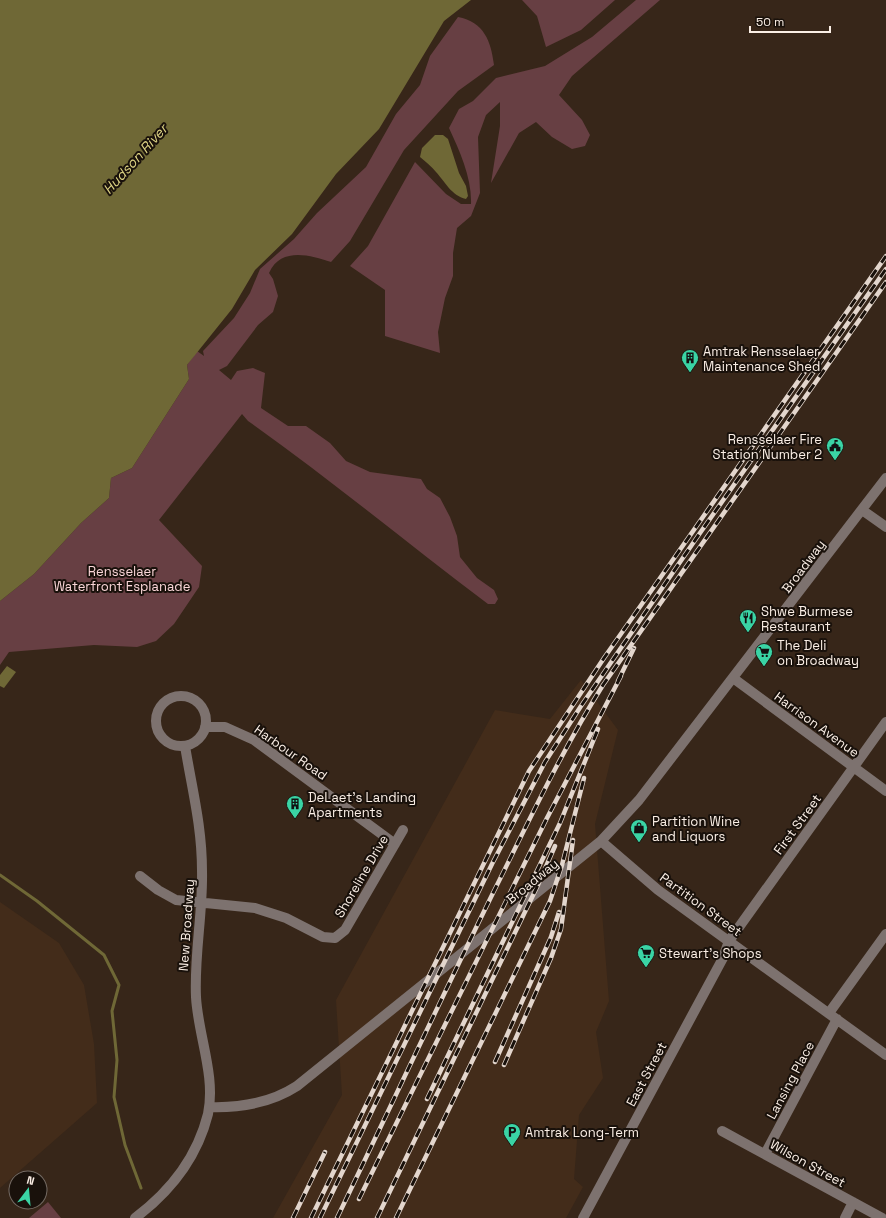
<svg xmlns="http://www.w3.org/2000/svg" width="886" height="1218" viewBox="0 0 886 1218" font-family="'Space Grotesk',sans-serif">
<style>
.built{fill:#432c1a}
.green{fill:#673f43}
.water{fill:#6f6836}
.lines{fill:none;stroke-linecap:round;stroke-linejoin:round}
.stream{stroke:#6f6836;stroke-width:3}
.minor{stroke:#7d726f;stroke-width:10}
.rail-casing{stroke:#e3d6cd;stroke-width:4.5}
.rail{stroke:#19110b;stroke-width:3;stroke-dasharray:9;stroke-linecap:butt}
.labels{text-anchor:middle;stroke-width:4;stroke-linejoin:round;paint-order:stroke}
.poi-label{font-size:13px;fill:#fbefe6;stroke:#19110b;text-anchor:start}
.street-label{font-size:13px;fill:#fbefe6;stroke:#19110b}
.park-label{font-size:13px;fill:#fad6d8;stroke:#19110b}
.water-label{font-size:14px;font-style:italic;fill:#ddd384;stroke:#19110b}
</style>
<rect width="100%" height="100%" fill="#372619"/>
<path class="built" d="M581 680 618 730 595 824 609 1001 596 1032 603 1078 579 1115 574 1179 583 1187 566 1218H273L342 1095 336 1000 495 710 550 719Z
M0 902 59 943 84 985 94 1044 97 1103 0 1188Z"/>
<path class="green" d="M522 0H615L581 30 546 47 537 16Z
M636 0H660L572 76 559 95 582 120 590 135 585 146 572 149 552 137 536 122 519 133 491 183 500 126V102L486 115 478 137 480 193 471 216 457 228 453 253V276L445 298 438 332 440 353 385 336V290L350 266 368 246 415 162 446 194 461 204H471C472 178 460 152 449 128L459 109 473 101 496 78 545 66 592 37Z
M458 17C484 22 491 41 494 65L458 91 404 150 350 241 331 262C309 255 281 247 269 273L273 279 278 296 273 312 258 325 227 366 219 370 231 380 237 371 253 368 265 373 261 408 288 426H306L330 443 346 461 370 472 421 479 427 489 440 498 450 517 457 536 460 557 477 578 494 590 498 599 495 604H488C407 543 330 479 248 421L242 414 159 520 202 566 199 587 174 624 156 641 137 647 94 645 9 652 0 665V601L34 574 81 523 109 498 111 478 132 468 189 379 187 365 197 351 204 356 203 351 234 318 250 293 260 269 294 239 317 213 366 167 396 114 420 85 430 56Z
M48 1202 61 1218H29Z"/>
<path class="water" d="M0 0H471L444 21 379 129 336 174 292 234 255 270 232 309 187 365 189 379 132 468 111 478 109 498 81 523 34 574 0 601Z
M435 135H443L448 139 459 173 466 186 468 196 466 199C451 195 446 183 436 172 432 167 426 162 420 157L422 148Z
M7 666 16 672 4 688 0 686V675Z"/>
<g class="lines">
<path class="stream" d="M0 875 37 901 104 955 119 985 112 1011 117 1060 114 1097 125 1145 141 1188"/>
<path class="minor" d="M862 510 886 527
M733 678 886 791
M156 721a25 25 0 1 1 50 0a25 25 0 1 1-50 0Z
M205 727H225L254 740 395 844
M601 841 658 890 886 1055
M140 876 158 890 176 900 255 908 286 918 323 937 335 938 345 930 403 830
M829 1013 886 934
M209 1107C239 1108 271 1103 297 1086L601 841 639 800 886 478
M722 1131 882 1218
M765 1154 837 1019
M135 1218C171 1191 197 1158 208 1114 216 1076 198 1035 196 997 194 955 203 913 202 871 202 826 192 789 185 746
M583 1218 723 958 729 941 886 722
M845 1218 853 1202"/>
<defs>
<path id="rail" d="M618 681 634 648
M495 1062 551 937 559 912
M504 1065 551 958 561 929 573 840
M427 1099 560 823 598 729
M359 1199 547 818 621 676
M293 1218 325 1152
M311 1218 529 771 604 658 886 256
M320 1218 492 864 545 762 581 706 700 533 886 269
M337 1218C389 1110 440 1001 493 893 528 823 561 752 603 685L886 282
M377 1218 537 887 555 846
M396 1218 550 901 562 865 584 778"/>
</defs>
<use href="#rail" class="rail-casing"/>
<use href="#rail" class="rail"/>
</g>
<defs>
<symbol id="building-pin" viewBox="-11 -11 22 30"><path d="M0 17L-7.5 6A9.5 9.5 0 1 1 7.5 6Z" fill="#3ad4a5" stroke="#19110b"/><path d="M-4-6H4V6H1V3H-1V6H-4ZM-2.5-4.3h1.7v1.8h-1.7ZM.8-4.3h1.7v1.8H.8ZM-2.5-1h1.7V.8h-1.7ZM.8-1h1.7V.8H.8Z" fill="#111"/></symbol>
<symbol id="civic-pin" viewBox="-11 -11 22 30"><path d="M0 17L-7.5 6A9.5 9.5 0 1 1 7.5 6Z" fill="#3ad4a5" stroke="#19110b"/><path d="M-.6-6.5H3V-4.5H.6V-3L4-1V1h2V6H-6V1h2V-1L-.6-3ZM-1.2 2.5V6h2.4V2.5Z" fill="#111"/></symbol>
<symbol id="restaurant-pin" viewBox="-11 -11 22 30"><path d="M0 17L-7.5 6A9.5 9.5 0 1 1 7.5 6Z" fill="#3ad4a5" stroke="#19110b"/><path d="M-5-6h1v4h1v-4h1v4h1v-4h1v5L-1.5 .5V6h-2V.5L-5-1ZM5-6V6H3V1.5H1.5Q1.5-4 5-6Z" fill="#111"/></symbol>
<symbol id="supermarket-pin" viewBox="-11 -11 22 30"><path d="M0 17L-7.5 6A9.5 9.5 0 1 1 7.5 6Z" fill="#3ad4a5" stroke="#19110b"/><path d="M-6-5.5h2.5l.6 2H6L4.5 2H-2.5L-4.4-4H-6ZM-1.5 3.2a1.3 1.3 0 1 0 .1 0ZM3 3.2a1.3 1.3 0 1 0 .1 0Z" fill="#111"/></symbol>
<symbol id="shop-pin" viewBox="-11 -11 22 30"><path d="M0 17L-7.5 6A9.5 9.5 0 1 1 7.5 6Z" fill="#3ad4a5" stroke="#19110b"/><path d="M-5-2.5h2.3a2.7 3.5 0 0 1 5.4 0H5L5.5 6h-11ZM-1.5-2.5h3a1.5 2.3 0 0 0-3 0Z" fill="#111"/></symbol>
<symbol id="parking-pin" viewBox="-11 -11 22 30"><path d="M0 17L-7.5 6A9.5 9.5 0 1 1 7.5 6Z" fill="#3ad4a5" stroke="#19110b"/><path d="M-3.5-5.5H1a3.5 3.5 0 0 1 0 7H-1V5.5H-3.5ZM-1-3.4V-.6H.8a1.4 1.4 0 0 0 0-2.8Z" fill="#111"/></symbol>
</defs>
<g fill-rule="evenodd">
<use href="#building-pin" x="680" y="348" width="20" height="27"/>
<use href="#civic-pin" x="825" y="436" width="20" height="27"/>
<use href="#restaurant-pin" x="738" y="608" width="20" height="27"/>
<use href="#supermarket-pin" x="754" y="642" width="20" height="27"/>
<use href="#building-pin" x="285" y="794" width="20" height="27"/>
<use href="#shop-pin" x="629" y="818" width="20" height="27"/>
<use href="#supermarket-pin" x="636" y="943" width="20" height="27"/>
<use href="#parking-pin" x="502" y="1122" width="20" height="27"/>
</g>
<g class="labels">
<g class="poi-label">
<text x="703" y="356">Amtrak Rensselaer<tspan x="703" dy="15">Maintenance Shed</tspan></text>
<text x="822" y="444" text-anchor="end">Rensselaer Fire<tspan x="822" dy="15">Station Number 2</tspan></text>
<text x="761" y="616">Shwe Burmese<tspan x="761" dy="15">Restaurant</tspan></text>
<text x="777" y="650">The Deli<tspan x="777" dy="15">on Broadway</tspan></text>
<text x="308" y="802">DeLaet's Landing<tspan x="308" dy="15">Apartments</tspan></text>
<text x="652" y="826">Partition Wine<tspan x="652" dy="15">and Liquors</tspan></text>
<text x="659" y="958">Stewart's Shops</text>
<text x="525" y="1137">Amtrak Long-Term</text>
</g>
<g class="street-label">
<text transform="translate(803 566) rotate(-53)" y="5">Broadway</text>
<text transform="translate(817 724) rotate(36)" y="5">Harrison Avenue</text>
<text transform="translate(291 752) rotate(35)" y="5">Harbour Road</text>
<text transform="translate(797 824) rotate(-54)" y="5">First Street</text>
<text transform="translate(361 876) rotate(-60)" y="5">Shoreline Drive</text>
<text transform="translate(532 881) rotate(-39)" y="5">Broadway</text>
<text transform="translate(701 904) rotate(36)" y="5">Partition Street</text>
<text transform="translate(186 925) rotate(-86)" y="5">New Broadway</text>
<text transform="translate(646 1074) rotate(-62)" y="5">East Street</text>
<text transform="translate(790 1080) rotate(-62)" y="5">Lansing Place</text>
<text transform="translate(808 1163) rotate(29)" y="5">Wilson Street</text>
</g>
<g class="park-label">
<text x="122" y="576">Rensselaer<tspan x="122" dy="15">Waterfront Esplanade</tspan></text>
</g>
<g class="water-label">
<text transform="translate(135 159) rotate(-48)" y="5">Hudson River</text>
</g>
</g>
<g transform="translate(28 1190) rotate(16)"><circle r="19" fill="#19110b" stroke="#736a63"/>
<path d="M0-3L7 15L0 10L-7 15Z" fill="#3ad4a5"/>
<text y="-6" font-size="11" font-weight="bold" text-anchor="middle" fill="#fbefe6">N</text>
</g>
<path d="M750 26v6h80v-6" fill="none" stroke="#fbefe6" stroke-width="2"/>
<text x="756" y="26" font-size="12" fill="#fbefe6" stroke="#19110b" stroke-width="3" paint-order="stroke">50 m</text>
</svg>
